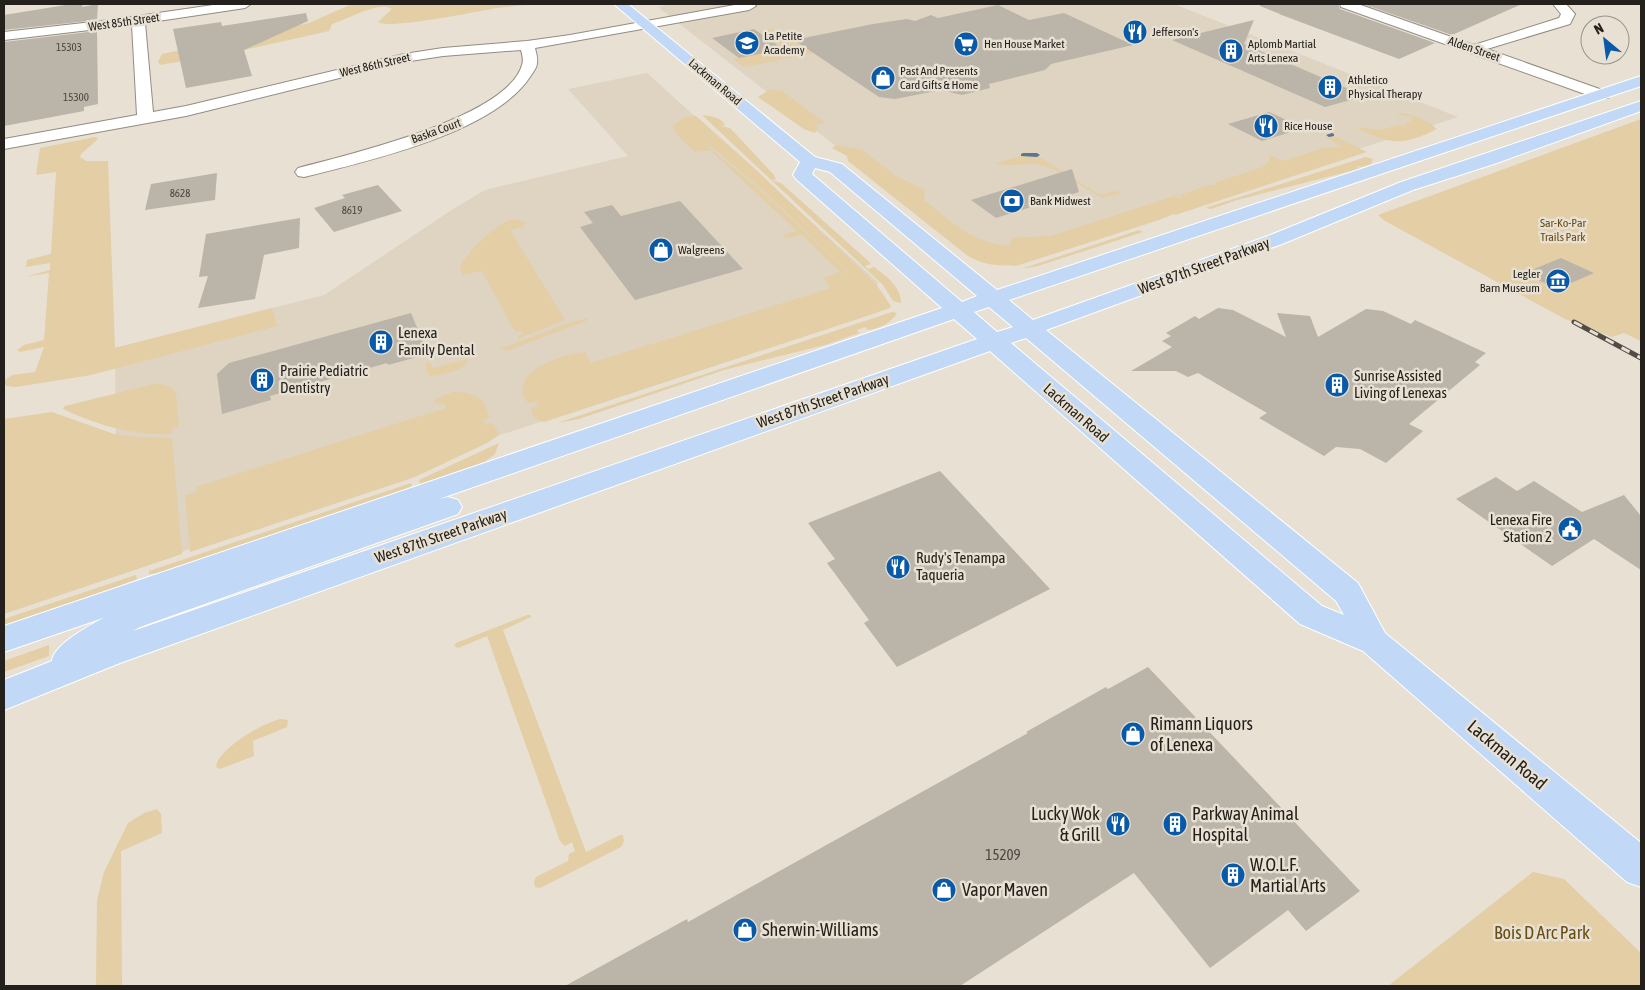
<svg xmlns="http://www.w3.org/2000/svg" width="1645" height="990" viewBox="0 0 1645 990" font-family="'Asap Condensed',sans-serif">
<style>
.built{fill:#ded4c1}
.green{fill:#e3cea6;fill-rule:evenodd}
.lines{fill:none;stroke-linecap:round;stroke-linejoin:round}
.stream{fill:#5e7490;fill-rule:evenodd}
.building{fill:#bbb4a8}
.minor-casing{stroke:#938c80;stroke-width:2}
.major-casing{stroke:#fff;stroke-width:2}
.minor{fill:#fff;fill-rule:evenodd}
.major{fill:#c1d9f7;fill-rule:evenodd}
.rail-casing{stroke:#514d46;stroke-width:5}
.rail{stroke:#e7e0d3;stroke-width:3;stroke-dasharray:9;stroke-linecap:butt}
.labels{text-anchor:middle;stroke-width:5;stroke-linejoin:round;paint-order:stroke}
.far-number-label{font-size:11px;fill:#4a463f}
.far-street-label{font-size:12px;fill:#24211c;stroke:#e7e0d3}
.far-poi-label{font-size:12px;fill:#24211c;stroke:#e7e0d3;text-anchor:start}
.far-park-label{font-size:12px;fill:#684e13;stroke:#e7e0d3}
.street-label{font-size:15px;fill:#24211c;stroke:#e7e0d3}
.poi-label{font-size:15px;fill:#24211c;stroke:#e7e0d3;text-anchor:start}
.near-number-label{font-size:15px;fill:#4a463f}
.near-poi-label{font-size:18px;fill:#24211c;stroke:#e7e0d3;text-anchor:start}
.near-street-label{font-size:18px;fill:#24211c;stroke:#e7e0d3}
.near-park-label{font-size:18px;fill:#684e13;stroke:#e7e0d3}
</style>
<rect width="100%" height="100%" fill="#e7e0d3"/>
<path class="built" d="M672 4H1174L1458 117 1013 260 965 247 658 7Z
M647 73 878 282 861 317 390 471 393 482 117 573 115 348 324 295 450 211 485 190 628 156 568 89Z"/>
<path class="green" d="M352 4H540C526 5 511 6 497 8 479 11 388 30 378 22L392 9C381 0 345 20 332 24L329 31 244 50 160 65 158 62 162 54 309 23Z
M772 29 779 33 787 32 797 38 803 37 824 51 744 67 733 59 783 49 758 31Z
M769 90 782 91 825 123 814 125 818 128 815 133 804 129 758 97Z
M1398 113C1409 112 1429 121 1437 129 1401 147 1389 144 1355 127L1380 130 1399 125 1403 127 1406 125 1404 124 1412 120 1411 117 1399 115Z
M702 115C711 116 721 117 725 125L721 126 730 128 773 174 776 179 772 180 781 183 866 259 871 264 865 266 868 269 874 267C886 276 901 286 901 303L893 301 883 285Z
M696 116 753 167 876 284 891 306 890 308 861 318 544 422C537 420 532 416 531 409L538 406 535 401 528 403C505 373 562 354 585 352L591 363 831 288 824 278 840 272 802 235 789 238 784 237 785 234 797 231 710 150 695 152 679 137 673 128V125L684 118ZM706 145 713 148 767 194 847 271 848 276 846 271 765 194Z
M1641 119V341L1624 333 1612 337 1565 319 1385 221 1378 215Z
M1332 135 1367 152 1175 215 1174 212V214L1159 220 1016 266C997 265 986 266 968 256L848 161 847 156 832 148 836 145 862 150 896 176 925 190 924 200C953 223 971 242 1009 246L1011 240 1013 238 1051 236 1175 196 1178 198 1183 197 1180 195 1209 185H1217L1215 183 1263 167 1269 161 1270 155 1283 161 1324 148 1342 147 1326 137Z
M95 137 98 139 81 154 80 157 86 161H108L115 348 272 308 277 326 91 375 16 387 6 386 4 381 12 375 35 372 44 347 20 352 17 350 24 345 44 340 49 273 25 277 50 270V263L26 267 27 260 51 254 56 172 36 175 40 148Z
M1022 156H1038L1100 195 1116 191 1121 193 1102 198C1079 186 1061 168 1035 164 1024 163 1004 168 996 163Z
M1366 157 1373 159 1371 164 1362 167 1356 166 1359 168 1351 171 1237 200 1211 209 1205 208Z
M510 220H519L525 222 523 227 510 230 565 320 518 339V336L523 334 521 331 516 332 513 328 482 271 463 275 460 268C463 255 497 224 510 220Z
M1139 230 1143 232 1038 266 1021 269Z
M892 312 897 313C891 323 879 329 868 330L865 327 857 330 859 333 825 345 724 370 579 419 557 423Z
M588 318 586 321 509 350 500 349 568 323Z
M468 359C465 371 443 374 432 376L429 375 425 364 430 362 433 368Z
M154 384C163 384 172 385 176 393L179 427 172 429V434C131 435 100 426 63 409L65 406Z
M453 392C472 392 486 397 489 418L483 420 485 425 491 423 495 426 499 435 487 443 415 477 190 552 185 495 197 492 196 487 446 408 444 403 438 404 434 402 435 399Z
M52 412 114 434 136 437 172 438 182 554 4 614V419Z
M499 443 495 454 484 462 420 484 419 480Z
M411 483 412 486 398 493 160 573 149 574V571Z
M136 575 137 579 120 586 4 626V619Z
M527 615H531V617L503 630 586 852 620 835H623L624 841 621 847 540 888 535 887 534 882 536 877 568 861 569 854 575 851 572 842 565 846 560 841 487 636 458 648 454 646 456 643Z
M49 645V656L4 672V661Z
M281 719 288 720 287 727 253 741 254 756 220 769 216 767C218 749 264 722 281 719Z
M157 809 161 814 162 833 121 851 122 986H96L97 900 104 872 128 823 144 813Z
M1533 872 1564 879 1641 953V986H1388Z"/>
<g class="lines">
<path class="stream" d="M1332 133 1334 134V136L1329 137 1326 135Z
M1023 153H1037L1040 155 1037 157 1021 156V154Z"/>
</g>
<path class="building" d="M72 4H83L82 7 98 4 97 20 4 30V15Z
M1260 4H1338L1340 9 1435 43 1399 59 1279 14H1280L1260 6Z
M1363 4H1522L1452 35Z
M998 5 1029 20 1064 13 1133 45 1051 64 1045 70 989 84 990 88 962 95 941 90 895 99 879 97 794 40 873 24 907 19 915 21 931 15 938 18Z
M306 13 308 21 244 50 252 76 186 88 173 29 221 22 222 26Z
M1254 20 1244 44 1365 96 1325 107 1172 40Z
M754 29 783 49 739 58 712 38Z
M97 31 98 104 84 107V111L4 126V42Z
M1269 112 1304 128 1262 141 1228 124Z
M1072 169 1079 192 996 218 971 200Z
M217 173 215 200 145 210 151 184Z
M378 185 402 211 334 232 314 208 345 198 342 195Z
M680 201 743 269 635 300 580 227 593 223 584 212 612 205 621 216Z
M300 218 299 248 264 255 255 299 198 308 208 276 199 277 206 234Z
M1561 258 1594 273 1557 289 1524 273Z
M1218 308 1233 310 1286 337 1277 313 1310 316 1318 337 1366 309 1383 311 1411 324 1415 320 1486 353 1475 362 1480 365 1409 424 1423 431 1386 463 1360 449 1336 447 1324 456 1259 418 1267 413 1198 373 1188 377 1176 371H1131L1172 347 1162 341 1171 336 1166 333 1195 316 1199 319Z
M411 313 428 354 388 365 387 363 270 396 271 400 222 414 217 374 229 363Z
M940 471 1050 589 897 667 864 623 869 620 827 563 835 559 808 523Z
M1496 477 1517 491 1534 481 1582 512 1624 495 1641 516V570L1594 539 1552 566 1456 499Z
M1148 667 1360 891 1306 931 1288 910 1210 968 1134 873 960 986H565L687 919 688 922 1028 733 1026 732 1106 687 1108 689Z"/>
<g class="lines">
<defs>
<path id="minor" d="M220 4H251L245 8 145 23 153 112 186 106 404 54 443 48 527 41 570 35 740 4H754L756 6 749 10 535 48C536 53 538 58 537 63 537 68 533 72 530 77 493 133 368 161 304 177L298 176 295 172 298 168C346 155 507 118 522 65 524 60 522 54 521 50L443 56 404 62 186 116 4 149V139L137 115 132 25 4 40V32L110 20Z
M1340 4H1358L1474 45 1559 18 1561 14 1553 4H1566L1575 14 1570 24 1487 49 1608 92 1610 95 1608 98H1596L1341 7Z"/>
<path id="major" d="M614 4H628L815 157 842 164 997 290 1641 76V86L1009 300 1033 320 1268 236 1401 182 1641 101V111L1494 164 1413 190 1282 244 1046 330 1358 583 1385 633 1641 843V887L1627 882 1363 651 1300 624 990 351 120 663 4 710V680L52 661C53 645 89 626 103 618L4 652V626L942 308 796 179 793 175 800 162ZM815 168 830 172 977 296 962 302 812 174ZM989 307 1013 327 997 332 974 312ZM954 319 977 339 133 631 140 627 458 514 462 507 458 500 448 497 439 499ZM1026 338 1336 601 1344 615 1322 606 1011 343Z"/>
</defs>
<use href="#minor" class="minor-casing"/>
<use href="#major" class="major-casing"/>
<use href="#minor" class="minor"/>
<use href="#major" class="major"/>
<defs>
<path id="rail" d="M1574 322 1641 358"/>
</defs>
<use href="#rail" class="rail-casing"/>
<use href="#rail" class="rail"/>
</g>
<defs>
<symbol id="restaurant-disc" viewBox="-11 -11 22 22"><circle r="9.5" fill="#0859a7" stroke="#e7e0d3"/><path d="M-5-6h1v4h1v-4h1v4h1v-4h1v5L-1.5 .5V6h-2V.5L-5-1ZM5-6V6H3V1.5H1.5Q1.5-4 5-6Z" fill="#fff"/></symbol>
<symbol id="school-disc" viewBox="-11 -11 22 22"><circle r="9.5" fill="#0859a7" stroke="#e7e0d3"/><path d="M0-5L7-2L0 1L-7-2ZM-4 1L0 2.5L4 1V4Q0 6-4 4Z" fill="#fff"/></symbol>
<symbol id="supermarket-disc" viewBox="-11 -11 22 22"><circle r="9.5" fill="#0859a7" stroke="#e7e0d3"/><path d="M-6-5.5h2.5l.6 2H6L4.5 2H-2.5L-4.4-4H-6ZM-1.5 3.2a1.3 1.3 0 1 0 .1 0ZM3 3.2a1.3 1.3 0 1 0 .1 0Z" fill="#fff"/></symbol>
<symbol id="building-disc" viewBox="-11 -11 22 22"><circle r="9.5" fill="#0859a7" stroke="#e7e0d3"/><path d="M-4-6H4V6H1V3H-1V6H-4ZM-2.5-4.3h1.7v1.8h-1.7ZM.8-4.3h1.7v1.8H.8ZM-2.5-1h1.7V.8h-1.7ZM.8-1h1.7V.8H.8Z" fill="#fff"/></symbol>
<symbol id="shop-disc" viewBox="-11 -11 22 22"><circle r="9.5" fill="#0859a7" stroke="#e7e0d3"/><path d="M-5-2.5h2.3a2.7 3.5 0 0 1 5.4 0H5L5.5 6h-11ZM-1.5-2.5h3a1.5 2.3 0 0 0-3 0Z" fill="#fff"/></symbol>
<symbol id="bank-disc" viewBox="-11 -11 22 22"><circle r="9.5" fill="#0859a7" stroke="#e7e0d3"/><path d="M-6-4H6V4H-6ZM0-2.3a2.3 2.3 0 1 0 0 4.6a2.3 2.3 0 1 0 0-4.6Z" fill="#fff"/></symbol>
<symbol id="museum-disc" viewBox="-11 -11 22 22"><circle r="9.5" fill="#0859a7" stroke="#e7e0d3"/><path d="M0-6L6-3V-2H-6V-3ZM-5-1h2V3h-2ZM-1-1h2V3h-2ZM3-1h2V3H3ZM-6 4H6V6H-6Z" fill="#fff"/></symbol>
<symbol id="civic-disc" viewBox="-11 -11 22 22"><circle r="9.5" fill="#0859a7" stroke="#e7e0d3"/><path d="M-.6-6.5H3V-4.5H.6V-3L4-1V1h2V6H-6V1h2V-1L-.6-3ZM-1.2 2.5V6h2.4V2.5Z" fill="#fff"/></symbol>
</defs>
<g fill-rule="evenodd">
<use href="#restaurant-disc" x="1121" y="18" width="28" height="28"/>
<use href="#school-disc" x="733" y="29" width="28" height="28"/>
<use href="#supermarket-disc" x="952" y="30" width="28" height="28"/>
<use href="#building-disc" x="1217" y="37" width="28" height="28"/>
<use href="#shop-disc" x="869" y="64" width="28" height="28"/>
<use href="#building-disc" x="1316" y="73" width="28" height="28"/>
<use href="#restaurant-disc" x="1252" y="112" width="28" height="28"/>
<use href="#bank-disc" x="998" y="187" width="28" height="28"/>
<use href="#shop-disc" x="647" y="236" width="28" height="28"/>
<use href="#museum-disc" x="1544" y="267" width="28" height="28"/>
<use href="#building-disc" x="367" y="328" width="28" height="28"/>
<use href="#building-disc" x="248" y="366" width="28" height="28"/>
<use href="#building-disc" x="1323" y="371" width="28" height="28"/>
<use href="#civic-disc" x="1556" y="515" width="28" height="28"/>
<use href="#restaurant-disc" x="884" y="553" width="28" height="28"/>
<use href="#shop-disc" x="1119" y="720" width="28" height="28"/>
<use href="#restaurant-disc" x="1104" y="810" width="28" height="28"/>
<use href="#building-disc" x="1161" y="810" width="28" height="28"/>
<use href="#building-disc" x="1219" y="861" width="28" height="28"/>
<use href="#shop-disc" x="930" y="876" width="28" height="28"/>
<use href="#shop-disc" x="731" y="916" width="28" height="28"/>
</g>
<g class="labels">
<g class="far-number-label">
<text x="69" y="51">15303</text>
<text x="76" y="101">15300</text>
<text x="180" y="197">8628</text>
<text x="352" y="214">8619</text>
</g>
<g class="far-street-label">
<text transform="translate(124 22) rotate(-8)" y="4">West 85th Street</text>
<text transform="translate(1474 49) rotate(19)" y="4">Alden Street</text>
<text transform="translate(375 65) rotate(-13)" y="4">West 86th Street</text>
<text transform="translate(715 82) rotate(40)" y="4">Lackman Road</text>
<text transform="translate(436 131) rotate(-20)" y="4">Baska Court</text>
</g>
<g class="far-poi-label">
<text x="1152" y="36">Jefferson's</text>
<text x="764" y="40">La Petite<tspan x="764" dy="14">Academy</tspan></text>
<text x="984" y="48">Hen House Market</text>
<text x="1248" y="48">Aplomb Martial<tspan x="1248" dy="14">Arts Lenexa</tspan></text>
<text x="900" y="75">Past And Presents<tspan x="900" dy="14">Card Gifts &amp; Home</tspan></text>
<text x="1348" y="84">Athletico<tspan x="1348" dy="14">Physical Therapy</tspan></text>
<text x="1284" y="130">Rice House</text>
<text x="1030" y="205">Bank Midwest</text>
<text x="678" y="254">Walgreens</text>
<text x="1540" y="278" text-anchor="end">Legler<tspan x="1540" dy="14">Barn Museum</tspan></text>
</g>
<g class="far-park-label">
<text x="1563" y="227">Sar-Ko-Par<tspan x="1563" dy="14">Trails Park</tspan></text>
</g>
<g class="street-label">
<text transform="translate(1204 266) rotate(-20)" y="5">West 87th Street Parkway</text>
<text transform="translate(823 401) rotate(-19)" y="5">West 87th Street Parkway</text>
<text transform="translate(1076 413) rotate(41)" y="5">Lackman Road</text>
<text transform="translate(441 536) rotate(-19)" y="5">West 87th Street Parkway</text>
</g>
<g class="poi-label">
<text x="398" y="338">Lenexa<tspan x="398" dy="17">Family Dental</tspan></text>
<text x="280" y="376">Prairie Pediatric<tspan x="280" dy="17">Dentistry</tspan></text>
<text x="1354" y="381">Sunrise Assisted<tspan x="1354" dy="17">Living of Lenexas</tspan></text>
<text x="1552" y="525" text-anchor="end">Lenexa Fire<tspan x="1552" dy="17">Station 2</tspan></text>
<text x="916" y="563">Rudy's Tenampa<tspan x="916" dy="17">Taqueria</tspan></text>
</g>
<g class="near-number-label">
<text x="1003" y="860">15209</text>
</g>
<g class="near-poi-label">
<text x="1150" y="730">Rimann Liquors<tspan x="1150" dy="21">of Lenexa</tspan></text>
<text x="1100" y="820" text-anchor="end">Lucky Wok<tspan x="1100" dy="21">&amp; Grill</tspan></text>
<text x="1192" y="820">Parkway Animal<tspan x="1192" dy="21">Hospital</tspan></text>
<text x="1250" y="871">W.O.L.F.<tspan x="1250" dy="21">Martial Arts</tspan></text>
<text x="962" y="896">Vapor Maven</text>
<text x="762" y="936">Sherwin-Williams</text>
</g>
<g class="near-street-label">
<text transform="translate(1507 755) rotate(40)" y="6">Lackman Road</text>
</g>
<g class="near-park-label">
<text x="1542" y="939">Bois D Arc Park</text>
</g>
</g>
<rect width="1645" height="990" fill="none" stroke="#24211c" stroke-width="10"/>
<g transform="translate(1605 40) rotate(331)"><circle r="24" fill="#e7e0d3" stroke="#99948a"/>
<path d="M0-4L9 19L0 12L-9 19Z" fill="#0859a7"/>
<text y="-8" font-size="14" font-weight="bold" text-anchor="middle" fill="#24211c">N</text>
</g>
</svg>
